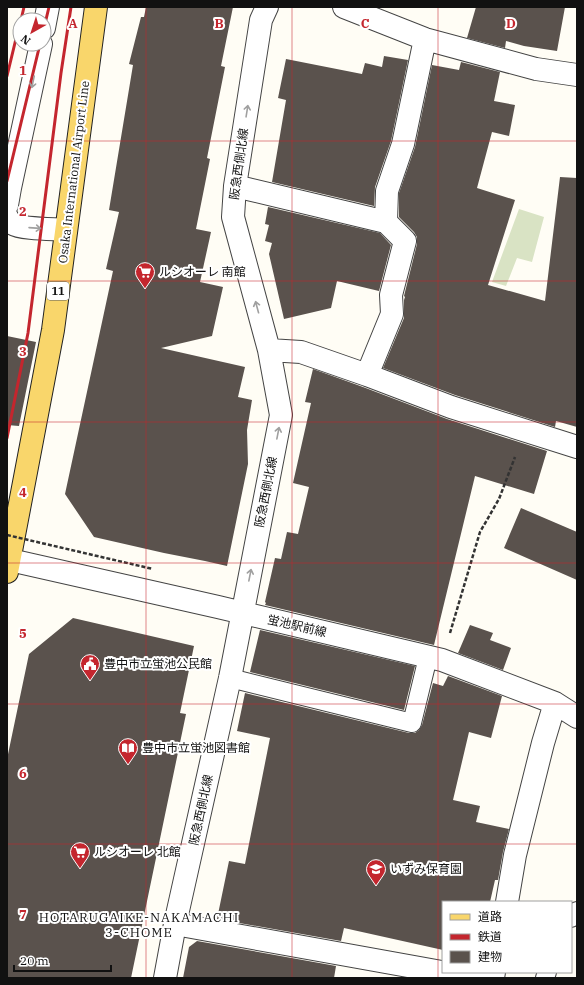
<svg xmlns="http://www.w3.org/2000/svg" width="584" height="985" viewBox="0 0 584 985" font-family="'IBM Plex Serif','Noto Sans JP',serif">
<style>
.cemetery{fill:#d9e3c4}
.building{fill:#5a524d}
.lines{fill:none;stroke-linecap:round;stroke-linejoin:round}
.service-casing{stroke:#444;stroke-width:20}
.minor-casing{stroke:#444;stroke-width:24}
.primary-casing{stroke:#222;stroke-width:24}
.path{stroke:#333;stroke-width:2.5;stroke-dasharray:4 2;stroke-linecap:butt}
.service{stroke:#fff;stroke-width:18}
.minor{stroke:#fff;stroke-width:22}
.primary{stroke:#f9d66b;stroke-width:22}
.rail{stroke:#c4262e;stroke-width:3}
.path-bridge{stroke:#333;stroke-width:2.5;stroke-dasharray:4 2;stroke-linecap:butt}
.oneway{stroke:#a0a0a0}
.grid{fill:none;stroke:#c4262e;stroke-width:1;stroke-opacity:0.55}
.labels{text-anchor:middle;stroke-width:4;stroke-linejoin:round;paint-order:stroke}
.shield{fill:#fff;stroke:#585858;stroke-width:1}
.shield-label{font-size:11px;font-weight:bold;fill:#111}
.street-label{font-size:12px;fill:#111;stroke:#fff}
.poi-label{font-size:12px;fill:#111;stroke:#fff;text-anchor:start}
.neighbourhood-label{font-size:13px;letter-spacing:1px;fill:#111;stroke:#fff}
.grid-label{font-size:13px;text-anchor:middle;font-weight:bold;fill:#c4262e;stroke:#fff;stroke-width:4;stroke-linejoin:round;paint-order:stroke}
</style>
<rect width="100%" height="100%" fill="#fffdf5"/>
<path class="cemetery" d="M519 209 544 217 532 262 517 258 506 286 492 282Z"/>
<path class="building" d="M146 7H233L221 66 225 67 207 158 210 159 196 229 211 232 200 282 223 287 212 336 161 348 245 367 238 397 252 400 247 430 248 464 227 566 205 561 164 553 94 537 65 494 113 271 106 269 119 212 109 210 133 65 129 64 141 17H144Z
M476 7H565L557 51 524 46 506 41 505 48 467 38Z
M384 56 408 60 391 141 375 187 374 206 272 182 286 100 278 98 286 59 362 74 365 63 382 67Z
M461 62 500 72 494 101 515 105 509 136 492 132 477 188 515 200 488 285 545 301 560 177 577 178V427L556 421 555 427 455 395 383 368 404 318V300L405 297 404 296 417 244V237L414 232 399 217V193L415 147 432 65 459 70Z
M268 207 380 233 391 245 379 291 337 281 331 308 284 319 269 254 272 243 265 241 269 225 265 224Z
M7 336 36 342 19 426 7 425Z
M313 369 363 387 447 419 547 451 534 494 475 476 434 645 265 605 266 603 265 602 275 558 281 559 287 532 298 534 309 487 293 483 311 403 305 402Z
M521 508 577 532V580L504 548Z
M73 618 194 646 180 713 186 714 131 978H7V759L29 654Z
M470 625 493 633 490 640 511 648 503 670 458 653Z
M260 630 415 666 404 710 250 672Z
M448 676 502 696 491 738 469 732 453 800 480 806 476 822 509 829 503 852 498 880H495L490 902H443V950L344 928 341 941 217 919 229 861 245 864 270 738 237 731 245 693 409 733H415L419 730 422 725 433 683 443 686Z
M197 941 336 966 334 978H183L189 947Z"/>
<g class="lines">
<defs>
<path id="service" d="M230 678 412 723 428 657
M571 918 577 911
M545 978 547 972"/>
<path id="minor" d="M344 7 425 39 536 69 577 75
M44 28 48 7
M235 186 386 222 387 191 403 144 425 39
M7 205 10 188 41 44
M7 217C8 220 10 222 13 224 21 229 55 229 66 230
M269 350 301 352 367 375 451 407 577 447
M367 375 392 314 391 295 405 241 386 222
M10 560 218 607 442 660 555 703 577 717
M507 902 515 855 543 743 555 703
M175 924 475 978
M165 978 175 924 230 678 281 415 269 350 233 217 235 186 261 20 267 7
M493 978 494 972"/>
<path id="primary" d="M7 572 53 330 96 7"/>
</defs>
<use href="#service" class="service-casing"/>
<use href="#minor" class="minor-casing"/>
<use href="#primary" class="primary-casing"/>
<path class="path" d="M450 633 480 532 499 499 515 457"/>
<use href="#service" class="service"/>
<use href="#minor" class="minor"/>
<use href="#primary" class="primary"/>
<path class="rail" d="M21 20 24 7
M44 28 49 7
M7 76 20 22
M7 181 40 44
M7 438 28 333 61 73 71 7"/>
<path class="path-bridge" d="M7 535 153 569"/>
</g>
<defs><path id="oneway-shaft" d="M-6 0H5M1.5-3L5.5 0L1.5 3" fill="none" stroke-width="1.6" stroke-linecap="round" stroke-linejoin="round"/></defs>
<g class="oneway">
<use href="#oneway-shaft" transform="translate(33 82) rotate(102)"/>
<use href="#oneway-shaft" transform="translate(247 111) rotate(-81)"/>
<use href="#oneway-shaft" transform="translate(35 228) rotate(4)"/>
<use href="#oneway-shaft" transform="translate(257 307) rotate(-105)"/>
<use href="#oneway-shaft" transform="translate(278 433) rotate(-79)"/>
<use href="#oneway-shaft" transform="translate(250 575) rotate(-79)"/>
</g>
<path class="grid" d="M146 7V978M292 7V978M438 7V978M7 141H577M7 281H577M7 422H577M7 563H577M7 704H577M7 844H577"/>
<defs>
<symbol id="supermarket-pin" viewBox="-11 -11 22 30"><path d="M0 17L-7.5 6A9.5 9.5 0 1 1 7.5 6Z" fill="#c4262e" stroke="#fff"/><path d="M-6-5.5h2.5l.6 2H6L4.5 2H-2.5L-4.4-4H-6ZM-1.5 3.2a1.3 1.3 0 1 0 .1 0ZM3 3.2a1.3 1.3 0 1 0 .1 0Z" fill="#fff"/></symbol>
<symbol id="civic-pin" viewBox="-11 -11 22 30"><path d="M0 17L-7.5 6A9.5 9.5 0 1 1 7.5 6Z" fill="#c4262e" stroke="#fff"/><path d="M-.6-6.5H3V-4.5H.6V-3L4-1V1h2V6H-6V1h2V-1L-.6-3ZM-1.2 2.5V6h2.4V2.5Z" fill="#fff"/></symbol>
<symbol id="library-pin" viewBox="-11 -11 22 30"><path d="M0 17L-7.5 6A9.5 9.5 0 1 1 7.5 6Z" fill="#c4262e" stroke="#fff"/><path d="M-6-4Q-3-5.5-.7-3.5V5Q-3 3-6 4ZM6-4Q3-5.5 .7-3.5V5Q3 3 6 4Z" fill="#fff"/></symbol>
<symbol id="school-pin" viewBox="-11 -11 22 30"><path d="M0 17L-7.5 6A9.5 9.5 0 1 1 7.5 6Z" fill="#c4262e" stroke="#fff"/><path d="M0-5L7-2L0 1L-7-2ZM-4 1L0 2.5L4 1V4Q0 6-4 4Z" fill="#fff"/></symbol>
</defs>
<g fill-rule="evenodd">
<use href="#supermarket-pin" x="134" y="261" width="22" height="30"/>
<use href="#civic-pin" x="79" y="653" width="22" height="30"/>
<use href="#library-pin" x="117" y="737" width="22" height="30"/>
<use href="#supermarket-pin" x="69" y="841" width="22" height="30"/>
<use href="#school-pin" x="365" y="858" width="22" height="30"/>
</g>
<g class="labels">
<rect class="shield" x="47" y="282" width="22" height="18" rx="3"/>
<g class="shield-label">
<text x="58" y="295">11</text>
</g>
<g class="street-label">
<text transform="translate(239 164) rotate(-82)" y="4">阪急西側北線</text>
<text transform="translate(74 172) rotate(-83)" y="4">Osaka International Airport Line</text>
<text transform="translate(266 492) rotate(-79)" y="4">阪急西側北線</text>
<text transform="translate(297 626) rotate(13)" y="4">蛍池駅前線</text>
<text transform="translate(201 810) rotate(-78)" y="4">阪急西側北線</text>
</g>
<g class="poi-label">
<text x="159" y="276">ルシオーレ 南館</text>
<text x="104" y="668">豊中市立蛍池公民館</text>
<text x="142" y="752">豊中市立蛍池図書館</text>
<text x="94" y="856">ルシオーレ 北館</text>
<text x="390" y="873">いずみ保育園</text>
</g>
<g class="neighbourhood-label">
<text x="139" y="922">HOTARUGAIKE-NAKAMACHI<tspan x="139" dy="15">3-CHOME</tspan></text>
</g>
</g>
<g class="grid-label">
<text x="73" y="28">A</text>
<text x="219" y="28">B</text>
<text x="365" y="28">C</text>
<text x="511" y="28">D</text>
<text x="23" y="75">1</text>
<text x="23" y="216">2</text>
<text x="23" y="356">3</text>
<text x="23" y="497">4</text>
<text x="23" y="638">5</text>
<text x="23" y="778">6</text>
<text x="23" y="919">7</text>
</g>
<rect width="584" height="985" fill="none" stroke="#111111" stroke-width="16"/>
<rect x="442" y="901" width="130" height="72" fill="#ffffff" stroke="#a0a0a0"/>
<rect x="450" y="914" width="20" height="6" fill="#f9d66b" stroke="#a0a0a0"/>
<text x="478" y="921" font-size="12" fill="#111111">道路</text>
<rect x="450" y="934" width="20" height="6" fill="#c4262e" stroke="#a0a0a0"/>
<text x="478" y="941" font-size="12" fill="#111111">鉄道</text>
<rect x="450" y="951" width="20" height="12" fill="#5a524d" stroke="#a0a0a0"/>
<text x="478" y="961" font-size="12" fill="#111111">建物</text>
<g transform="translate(32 32) rotate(219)"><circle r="19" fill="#ffffff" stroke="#a0a0a0"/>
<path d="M0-3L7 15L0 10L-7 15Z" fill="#c4262e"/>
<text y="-6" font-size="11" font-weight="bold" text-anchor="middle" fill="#111111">N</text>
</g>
<path d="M14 965v6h97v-6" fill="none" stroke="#111111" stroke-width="2"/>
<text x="20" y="965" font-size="12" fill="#111111" stroke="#ffffff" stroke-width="3" paint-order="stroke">20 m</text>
</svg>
